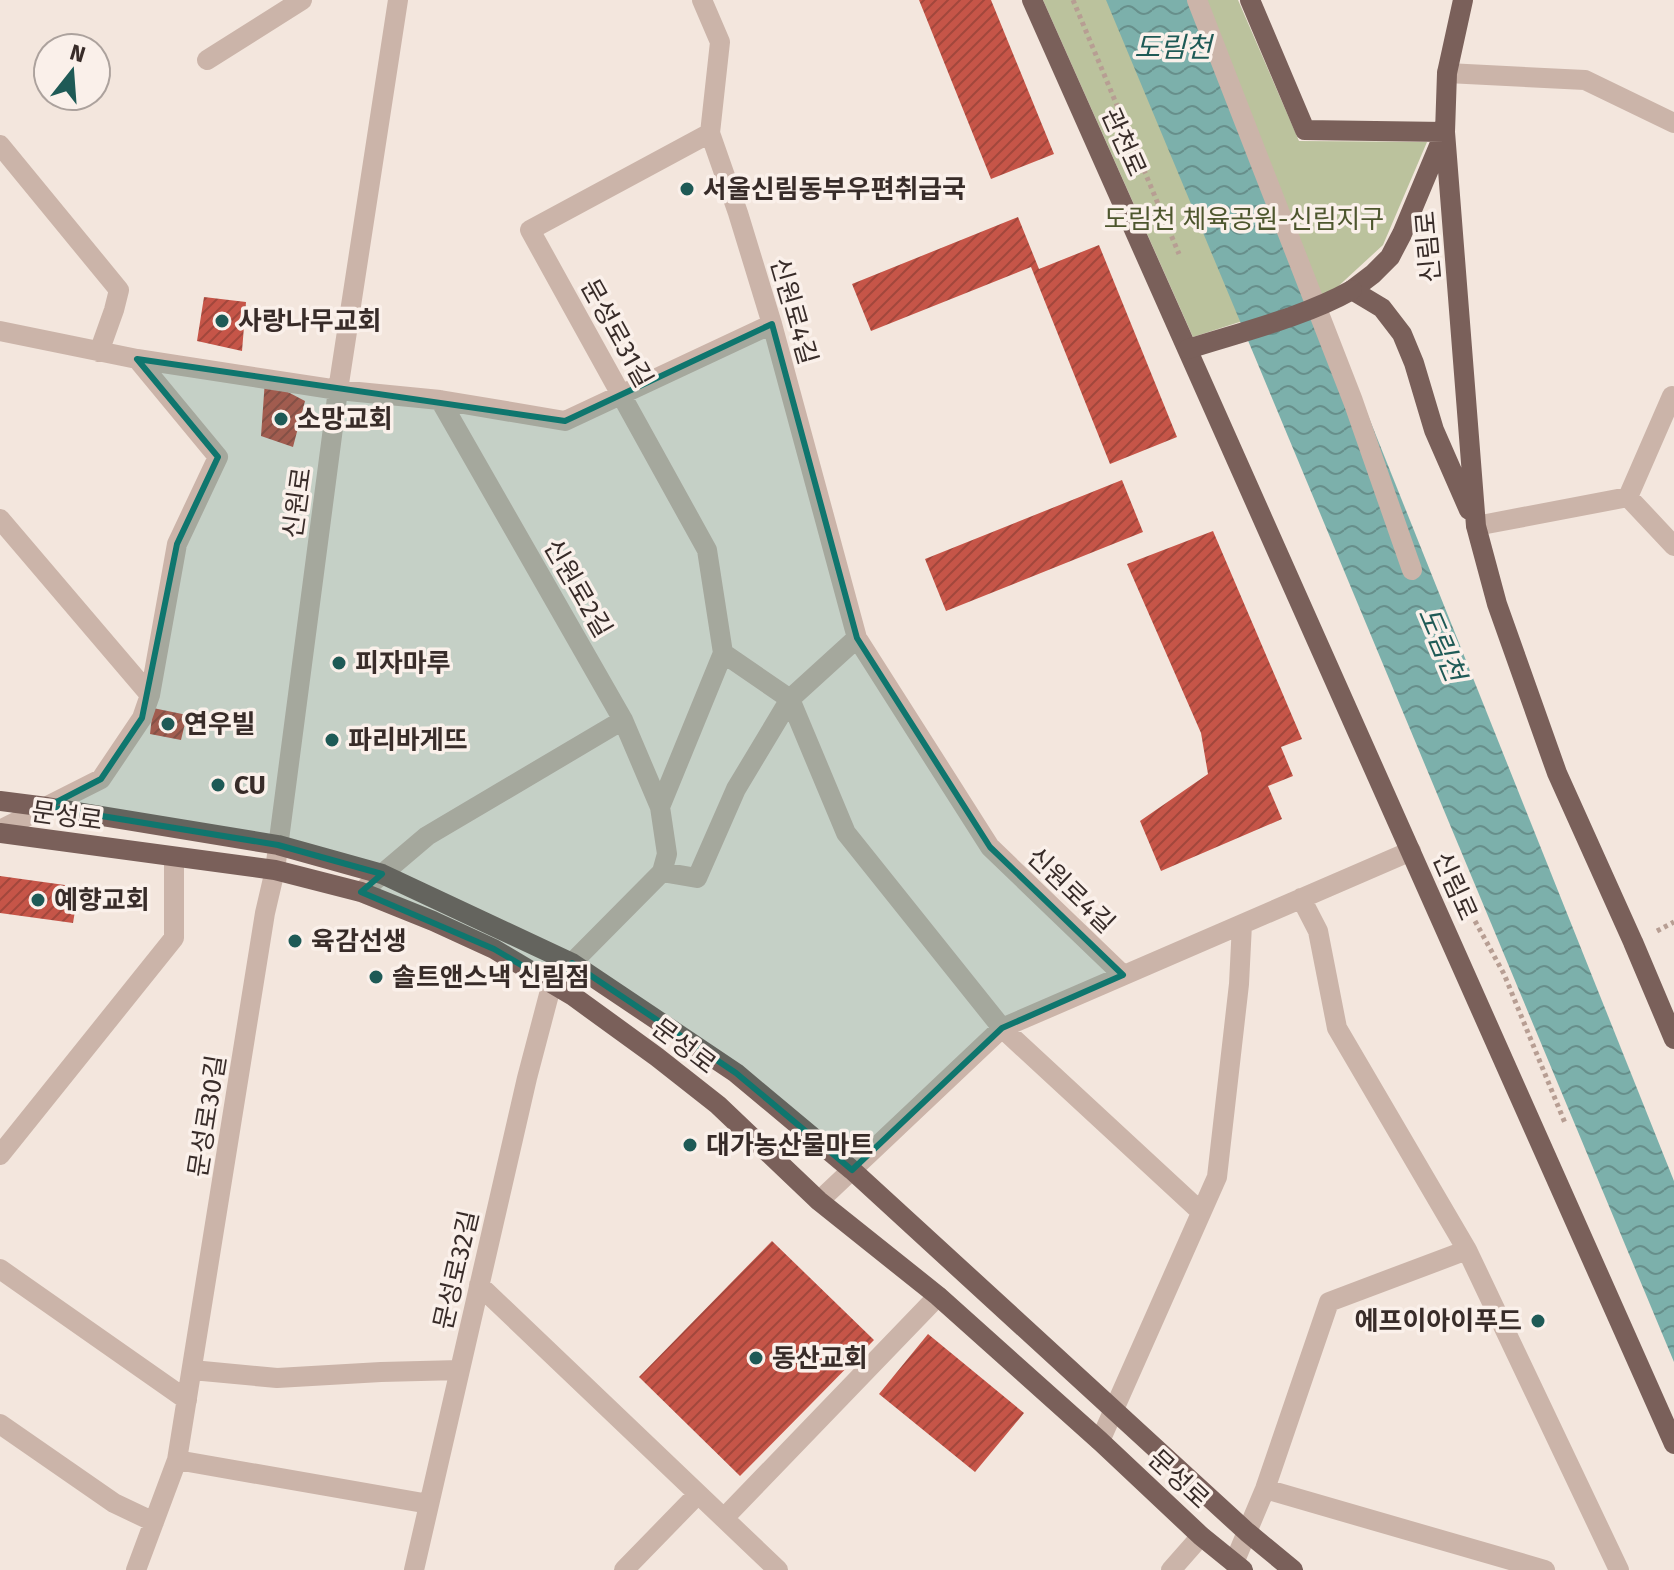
<svg xmlns="http://www.w3.org/2000/svg" width="1674" height="1570" viewBox="0 0 1674 1570" font-family="'Fira Sans','Noto Sans KR',sans-serif">
<style>
.green{fill:#bbc29d}
.water{fill:url(#water-waves)}
.building{fill:url(#building-hatch)}
.lines{fill:none;stroke-linecap:round;stroke-linejoin:round}
.path{stroke:#b79e93;stroke-width:5;stroke-dasharray:4 4;stroke-linecap:butt}
.minor{stroke:#cbb4a9;stroke-width:20}
.major{stroke:#7a605a;stroke-width:20}
.major-bridge{stroke:#7a605a;stroke-width:20}
.marked{fill:#0f766e;fill-opacity:0.2;stroke:#0f766e;stroke-width:6;stroke-linejoin:round}
.poi-dot{fill:#1e5a56;stroke:#faf0ea;stroke-width:3}
.labels{text-anchor:middle;stroke-width:7;stroke-linejoin:round;paint-order:stroke}
.street-label{font-size:26px;fill:#382c29;stroke:#faf0ea}
.poi-label{font-size:26px;font-weight:bold;fill:#382c29;stroke:#faf0ea;text-anchor:start}
.park-label{font-size:26px;fill:#4d562d;stroke:#faf0ea}
.water-label{font-size:28px;font-style:italic;fill:#1e5a56;stroke:#faf0ea}
</style>
<defs>
<pattern id="water-waves" width="16" height="10" patternUnits="userSpaceOnUse" patternTransform="scale(2)"><rect width="16" height="10" fill="#7cb0ab"/><path d="M0 5q4-4 8 0t8 0" fill="none" stroke="#678f8b"/></pattern>
<pattern id="building-hatch" width="6" height="6" patternUnits="userSpaceOnUse" patternTransform="scale(2)"><rect width="6" height="6" fill="#c65548"/><path d="M-1 1l2-2M0 6l6-6M5 7l2-2" fill="none" stroke="#a2473c"/></pattern>
</defs>
<rect width="100%" height="100%" fill="#f3e6dd"/>
<path class="green" d="M1043 0H1238L1299 141 1427 142 1383 245 1332 292 1193 337Z"/>
<path class="water" d="M1106 0H1202L1674 1181V1362Z"/>
<path class="building" d="M919 0H991L1054 154 991 179Z
M1018 217 1039 269 1099 245 1177 437 1110 464 1031 267 871 331 852 284Z
M204 297 246 302 242 351 197 341Z
M265 380 305 401 293 447 261 436Z
M1122 480 1143 532 946 611 925 559Z
M1213 531 1302 739 1281 747 1293 776 1268 786 1282 819 1161 871 1140 821 1208 774 1201 733 1127 564Z
M153 708 187 715 181 740 150 734Z
M0 876 79 887 73 923 0 913Z
M772 1241 874 1340 740 1476 639 1377Z
M928 1334 1024 1413 975 1472 879 1394Z"/>
<g class="lines">
<path class="path" d="M1073 0 1179 254
M1475 921 1504 974 1565 1123
M1657 931 1674 922"/>
<path class="minor" d="M702 0 720 42 710 133 738 213 772 324 857 638 990 847 1123 975
M1197 0 1353 401 1412 570
M207 60 302 0
M1447 73 1585 80 1674 123
M0 145 119 290 114 310 99 352
M0 331 137 359 338 390 440 400 565 421 772 324
M440 400 623 720 660 807
M1628 497 1672 396 1674 397
M0 519 150 695
M1476 526 1628 497 1674 546
M723 653 790 699
M790 699 846 833 1002 1028 1200 1211
M0 830 101 779 142 718 150 695 177 544 218 457 137 359
M662 872 697 878 736 789 790 699 857 638
M361 892 427 836 623 720
M1301 898 1318 931 1337 1028 1467 1250 1619 1570
M0 1155 174 938V857
M819 1201 1002 1028 1411 851
M0 1269 187 1400
M479 1285 778 1570
M192 1370 277 1378 381 1372 460 1370
M0 1424 114 1503 154 1522
M1100 1441 1217 1177 1239 984 1242 924
M177 1460 429 1504
M1265 1489 1545 1570
M724 1518 938 1296
M1234 1563 1265 1489 1329 1302 1467 1250
M136 1570 177 1460 265 913 275 870 338 390 398 0
M414 1570 527 1078 552 983 662 872 667 854 660 807 723 653 707 550 530 230 710 133
M624 1570 698 1494
M1171 1570 1201 1536"/>
<path class="major" d="M1032 0 1674 1444
M1250 0 1305 130 1445 132
M1463 0 1447 73 1445 132 1476 526 1497 604 1557 773 1633 942 1674 1039
M1443 136 1402 234 1390 257 1373 274 1352 290 1382 308 1402 334 1414 363 1434 430 1469 510
M0 801 47 807 278 845 382 874 572 963 736 1073 852 1170 1247 1532 1293 1570
M0 833 275 870 361 892 433 921 494 949 573 996 657 1057 718 1105 819 1201 938 1296 1100 1441 1201 1536 1243 1570"/>
<path class="major-bridge" d="M1188 349C1241 332 1304 317 1352 290"/>
</g>
<path class="marked" d="M772 324 857 638 990 847 1123 975 1002 1028 852 1170 736 1073 572 963 552 983 494 949 361 892 382 874 278 845 47 807 101 779 142 718 177 544 218 457 137 359 565 421Z"/>
<g class="poi-dot">
<circle cx="687" cy="189" r="8"/>
<circle cx="222" cy="321" r="8"/>
<circle cx="281" cy="419" r="8"/>
<circle cx="339" cy="663" r="8"/>
<circle cx="168" cy="724" r="8"/>
<circle cx="332" cy="740" r="8"/>
<circle cx="218" cy="785" r="8"/>
<circle cx="38" cy="900" r="8"/>
<circle cx="295" cy="941" r="8"/>
<circle cx="376" cy="977" r="8"/>
<circle cx="690" cy="1145" r="8"/>
<circle cx="1538" cy="1321" r="8"/>
<circle cx="756" cy="1358" r="8"/>
</g>
<g class="labels">
<g class="street-label">
<text transform="translate(1124 142) rotate(66)" y="9">관천로</text>
<text transform="translate(1428 247) rotate(-95)" y="9">신림로</text>
<text transform="translate(794 311) rotate(74)" y="9">신원로4길</text>
<text transform="translate(617 333) rotate(61)" y="9">문성로31길</text>
<text transform="translate(297 503) rotate(-82)" y="9">신원로</text>
<text transform="translate(578 588) rotate(60)" y="9">신원로2길</text>
<text transform="translate(67 816) rotate(8)" y="9">문성로</text>
<text transform="translate(1455 886) rotate(66)" y="9">신림로</text>
<text transform="translate(1071 890) rotate(44)" y="9">신원로4길</text>
<text transform="translate(684 1046) rotate(37)" y="9">문성로</text>
<text transform="translate(207 1116) rotate(-81)" y="9">문성로30길</text>
<text transform="translate(456 1270) rotate(-77)" y="9">문성로32길</text>
<text transform="translate(1179 1479) rotate(43)" y="9">문성로</text>
</g>
<g class="poi-label">
<text x="703" y="198">서울신림동부우편취급국</text>
<text x="238" y="330">사랑나무교회</text>
<text x="297" y="428">소망교회</text>
<text x="355" y="672">피자마루</text>
<text x="184" y="733">연우빌</text>
<text x="348" y="749">파리바게뜨</text>
<text x="234" y="794">CU</text>
<text x="54" y="909">예향교회</text>
<text x="311" y="950">육감선생</text>
<text x="392" y="986">솔트앤스낵 신림점</text>
<text x="706" y="1154">대가농산물마트</text>
<text x="1522" y="1330" text-anchor="end">에프이아이푸드</text>
<text x="772" y="1367">동산교회</text>
</g>
<g class="park-label">
<text x="1244" y="228">도림천 체육공원-신림지구</text>
</g>
<g class="water-label">
<text x="1173" y="57">도림천</text>
<text transform="translate(1442 644) rotate(67)" y="10">도림천</text>
</g>
</g>
<g transform="translate(72 72) rotate(17)"><circle r="38" fill="#faf0ea" stroke="#aca29d" stroke-width="2"/>
<path d="M0-6L14 30L0 20L-14 30Z" fill="#1e5a56"/>
<text y="-12" font-size="22" font-weight="bold" text-anchor="middle" fill="#382c29">N</text>
</g>
</svg>
